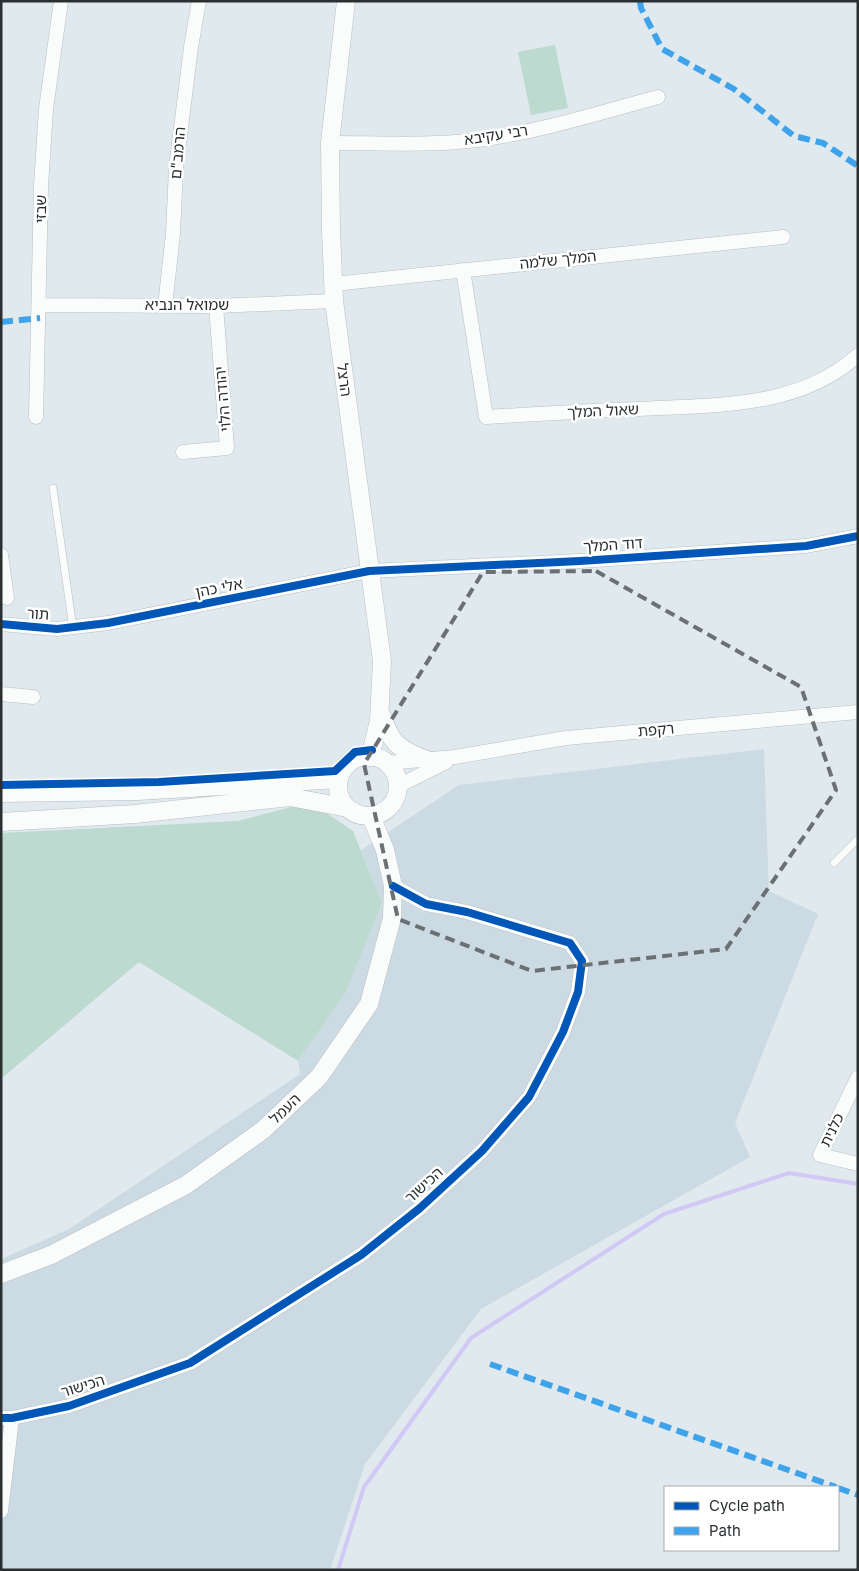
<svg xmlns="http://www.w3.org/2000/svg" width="859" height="1571" viewBox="0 0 859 1571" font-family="Inter,'Noto Sans Hebrew',sans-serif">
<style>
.built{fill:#ccdbe3}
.green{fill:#bcdacf}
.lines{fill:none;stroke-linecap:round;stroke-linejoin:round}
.stream{stroke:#d1c9f5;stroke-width:4}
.service-casing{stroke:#b8bfc3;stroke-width:8}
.minor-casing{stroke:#b8bfc3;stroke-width:15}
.tertiary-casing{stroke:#b8bfc3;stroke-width:19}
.service{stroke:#fafcfc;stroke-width:7}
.minor{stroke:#fafcfc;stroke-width:14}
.tertiary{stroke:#fafcfc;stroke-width:18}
.quiet{stroke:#3ea3eb;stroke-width:6;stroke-dasharray:12 6;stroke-linecap:butt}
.cycleway-casing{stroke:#fff;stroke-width:11}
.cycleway{stroke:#0057b8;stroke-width:8}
.marked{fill:none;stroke:#6a7073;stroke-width:4;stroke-dasharray:10 6;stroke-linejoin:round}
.labels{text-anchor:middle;stroke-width:5;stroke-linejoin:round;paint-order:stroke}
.street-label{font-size:15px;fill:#2a2f32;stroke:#fff}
</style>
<rect width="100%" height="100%" fill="#e0e9ed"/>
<path class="built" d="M764 749 769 891 818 914 735 1123 750 1157 481 1309 365 1464 330 1570H1V1259L69 1229 300 1074 298 1061 346 992 382 903 361 850 459 785Z"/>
<path class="green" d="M555 45 568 108 531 115 518 52Z
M310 802 353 831 382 903 346 992 298 1061 139 962 1 1079V833L238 821Z"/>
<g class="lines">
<path class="stream" d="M338 1570 364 1487 471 1338 664 1214 789 1173 858 1184"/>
<defs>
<path id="service" d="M53 488 73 628
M834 863 858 839"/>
<path id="minor" d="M330 143C379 143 429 146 478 140 539 132 599 113 658 97
M463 270 486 417C536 414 587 411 638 409 713 405 799 409 858 355
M334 284 783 237
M40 305 216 306 334 301
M165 306 173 234 176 168 191 47 199 1
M36 417 41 186 46 109 61 1
M183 452 227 448 216 306
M1 555 7 598
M1 624 57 629 108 623 369 571 580 561 806 546 858 536
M1 694 33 697
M387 763 455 757 566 738 858 712
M398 786 446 762
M858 1077 820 1155 858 1164
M1 1418H12L69 1406 190 1363 361 1255 420 1208 482 1151 529 1097 563 1032 578 992 582 961 570 943 467 912 426 904 393 886
M1 1511 12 1418"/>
<path id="tertiary" d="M346 1 330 143 331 231 334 301 382 661 379 721 370 757
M380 712C391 742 396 749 427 760
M338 786a30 30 0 1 1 60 0a30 30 0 1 1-60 0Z
M1 793 137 791 339 779
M1 822 135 814 290 797 348 808
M1 1274 51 1255 186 1185 263 1130 319 1077 369 1004 392 918 393 886 385 850 371 816"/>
</defs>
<use href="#service" class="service-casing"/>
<use href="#minor" class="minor-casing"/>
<use href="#tertiary" class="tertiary-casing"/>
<use href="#service" class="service"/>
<use href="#minor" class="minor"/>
<use href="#tertiary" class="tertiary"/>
<path class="quiet" d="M640 1 641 8 662 49 734 89 794 136 823 143 858 166
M1 322 40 318
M490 1364 836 1487
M838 1488 858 1495"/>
<defs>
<path id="cycleway" d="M1 624 57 629 108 623 369 571 580 561 806 546 858 536
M1 785 159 782 335 771 355 752 372 750
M1 1418H12L69 1406 190 1363 361 1255 420 1208 482 1151 529 1097 563 1032 578 992 582 961 570 943 467 912 426 904 393 886"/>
</defs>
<use href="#cycleway" class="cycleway-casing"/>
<use href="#cycleway" class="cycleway"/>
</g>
<path class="marked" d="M596 571 801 687 836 790 726 949 532 971 398 919 364 764 483 572Z"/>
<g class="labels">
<g class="street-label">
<text transform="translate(496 135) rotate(-9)" y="5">רבי עקיבא</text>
<text transform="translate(178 153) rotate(-85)" y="5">הרמב"ם</text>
<text transform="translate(41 209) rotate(-89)" y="5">שבזי</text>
<text transform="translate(558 260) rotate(-6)" y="5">המלך שלמה</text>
<text x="187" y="310">שמואל הנביא</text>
<text transform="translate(344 380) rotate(83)" y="5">הרצל</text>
<text transform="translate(223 399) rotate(-95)" y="5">יהודה הלוי</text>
<text transform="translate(603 411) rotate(-3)" y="5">שאול המלך</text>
<text transform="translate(613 545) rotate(-4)" y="5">דוד המלך</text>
<text transform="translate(219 588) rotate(-11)" y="5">אלי כהן</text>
<text transform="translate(38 614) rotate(4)" y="5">תור</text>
<text transform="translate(656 730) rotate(-5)" y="5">רקפת</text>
<text transform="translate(285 1109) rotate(-44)" y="5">העמל</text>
<text transform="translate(832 1130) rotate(-64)" y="5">כלנית</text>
<text transform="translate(424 1185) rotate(-42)" y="5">הכישור</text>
<text transform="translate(83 1386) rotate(-17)" y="5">הכישור</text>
</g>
</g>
<rect width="859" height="1571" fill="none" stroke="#2a2f32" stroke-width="5"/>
<rect x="664" y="1486" width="175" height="65" fill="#ffffff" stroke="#aaacad"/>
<rect x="674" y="1502" width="25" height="8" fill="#0057b8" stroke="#aaacad"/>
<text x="709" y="1511" font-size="15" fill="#2a2f32">Cycle path</text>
<rect x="674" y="1527" width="25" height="8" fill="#3ea3eb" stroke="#aaacad"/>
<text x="709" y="1536" font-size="15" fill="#2a2f32">Path</text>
</svg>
